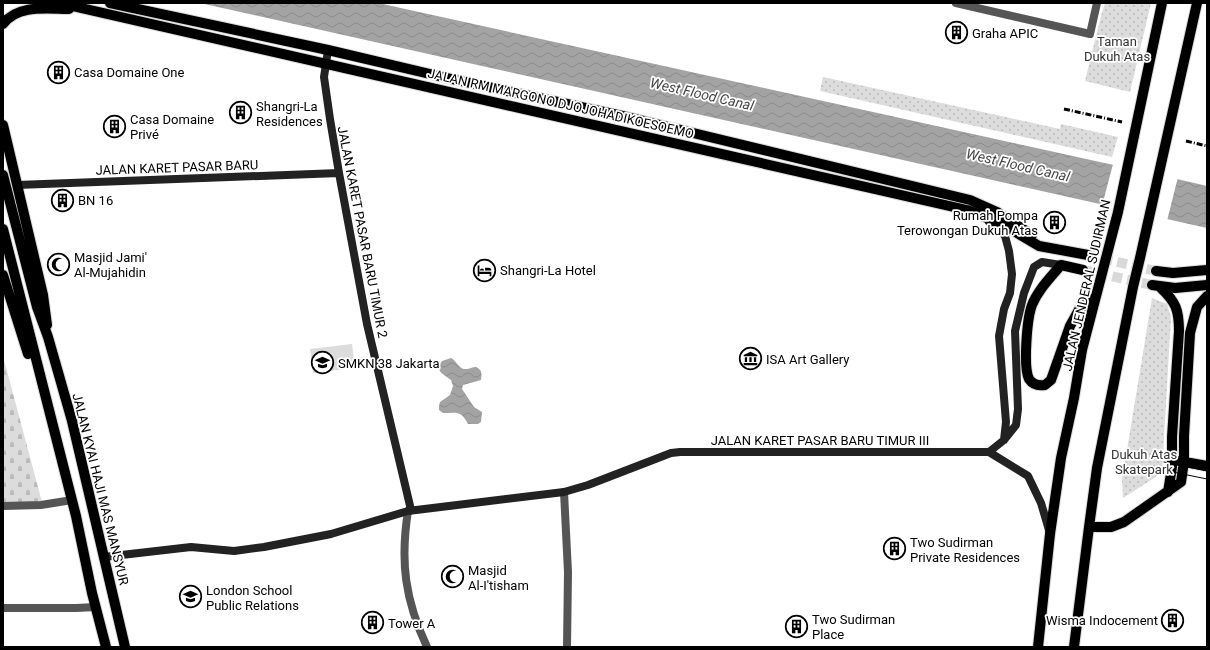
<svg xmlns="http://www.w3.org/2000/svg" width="1210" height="650" viewBox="0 0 1210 650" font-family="Roboto,sans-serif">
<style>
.cemetery{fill:url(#cemetery-stones)}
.park{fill:url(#park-dots)}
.pitch{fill:#dcdcdc}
.water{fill:url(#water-waves)}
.pier{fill:#fff}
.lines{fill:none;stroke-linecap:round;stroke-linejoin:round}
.primary-tunnel{stroke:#d9d9d9;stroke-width:10;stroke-dasharray:10 5;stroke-linecap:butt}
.primary-casing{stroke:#dbdbdb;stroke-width:12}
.street{stroke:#555;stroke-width:8}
.secondary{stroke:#222;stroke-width:8}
.primary{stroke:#000;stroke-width:10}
.tram{stroke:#000;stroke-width:1}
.rail{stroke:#000;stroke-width:3;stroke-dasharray:6 2 1 2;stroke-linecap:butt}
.labels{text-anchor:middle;stroke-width:3.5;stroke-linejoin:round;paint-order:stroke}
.poi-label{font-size:13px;fill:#000;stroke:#fff;text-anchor:start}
.park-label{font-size:13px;fill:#333;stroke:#fff}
.street-label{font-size:13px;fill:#000;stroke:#fff}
.water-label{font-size:14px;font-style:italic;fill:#444;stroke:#fff}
</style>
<defs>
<pattern id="cemetery-stones" width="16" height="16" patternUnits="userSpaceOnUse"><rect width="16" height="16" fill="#dcdcdc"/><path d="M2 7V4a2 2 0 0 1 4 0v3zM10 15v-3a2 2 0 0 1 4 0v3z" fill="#bbb"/></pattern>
<pattern id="park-dots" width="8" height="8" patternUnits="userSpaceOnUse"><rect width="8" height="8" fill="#dcdcdc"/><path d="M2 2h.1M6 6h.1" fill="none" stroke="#bbb" stroke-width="1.8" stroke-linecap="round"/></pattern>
<pattern id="water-waves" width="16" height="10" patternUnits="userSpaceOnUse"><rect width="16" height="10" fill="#a3a3a3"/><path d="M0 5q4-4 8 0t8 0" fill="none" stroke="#8b8b8b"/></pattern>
</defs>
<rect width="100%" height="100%" fill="#fff"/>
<path class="cemetery" d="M3 356 42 502 3 504Z"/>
<path class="park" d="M1105 3H1151L1130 92 1085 81 1101 16Z
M823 77 1060 129 1061 124 1118 137 1112 157 820 91Z
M1152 298 1167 304 1171 317 1162 473 1123 498 1122 480Z"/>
<path class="pitch" d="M352 344 355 368 313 373 310 349Z"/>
<path class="water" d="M200 3H378L1177 179 1207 186V228Z
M451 358C457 361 459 370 466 369 470 369 472 367 476 367 482 370 482 373 481 380L463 385 462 389 474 407 482 412 481 422 478 424H468C461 410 457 413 443 413L439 410V406L440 402 450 395 453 386 451 380C444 374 434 372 442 361Z"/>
<path class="pier" d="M1113 164 1178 177 1167 221 1102 206Z"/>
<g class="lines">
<path class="primary-tunnel" d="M1088 255 1156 271
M1083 270 1152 285"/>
<defs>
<path id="primary" d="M59 3C362 72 665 140 967 210L1002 224 1039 246 1088 255
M110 3 328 50 447 78 627 117 970 200 997 212 1032 235
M3 24C18 4 47 9 69 9
M3 125 43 295 47 325
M3 175 37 307 48 337 72 421 125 647
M3 229 76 516 92 593 106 647
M1083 270 1061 265C1050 278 1038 290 1032 305 1027 318 1023 367 1029 379 1033 385 1039 386 1045 385L1051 380 1070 326 1080 308 1094 298
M1156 271 1173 273 1207 270
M3 275 28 354
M1152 285 1175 288 1207 285
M1160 287C1176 302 1179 310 1179 331L1172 437V467L1168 492
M1179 461 1207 466
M1089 527H1111L1124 522 1181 482 1184 461V436L1190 333 1197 307 1207 296
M1038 647 1050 534 1061 458 1074 398 1082 350 1118 212 1162 3
M1074 647 1089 527 1097 468 1133 287 1140 258 1197 3"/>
</defs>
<use href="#primary" class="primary-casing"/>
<path class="street" d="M956 3 1090 34 1097 3
M564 492 568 572 567 647
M3 506 41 505 72 500
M408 511C400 562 405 600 427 647
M3 608H76L96 607"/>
<path class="secondary" d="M328 50 324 77 330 119 339 173 367 324 411 510
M17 185 339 173
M989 222 996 226 1005 236 1009 251 1012 274 1010 293 1004 309 999 336 1006 422 1004 440
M989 452 1004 440 1016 425 1018 409 1015 331 1024 293 1034 267 1042 262 1061 265
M104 557 191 547 234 551 264 547 331 534 408 511 564 492 588 485 671 453 680 452H989L1028 476 1041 503 1049 530"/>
<use href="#primary" class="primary"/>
<path class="tram" d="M1164 462 1207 471
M1163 470 1207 479"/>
<path class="rail" d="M1064 109 1122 122
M1186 141 1207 146"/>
</g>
<defs>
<symbol id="building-ring" viewBox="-11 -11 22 22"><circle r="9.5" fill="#fff" stroke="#000" stroke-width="1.5"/><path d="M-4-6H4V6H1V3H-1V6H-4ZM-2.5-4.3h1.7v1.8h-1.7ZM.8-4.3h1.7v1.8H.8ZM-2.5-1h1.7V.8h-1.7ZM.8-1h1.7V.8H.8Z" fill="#000"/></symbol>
<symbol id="mosque-ring" viewBox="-11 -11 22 22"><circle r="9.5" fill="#fff" stroke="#000" stroke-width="1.5"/><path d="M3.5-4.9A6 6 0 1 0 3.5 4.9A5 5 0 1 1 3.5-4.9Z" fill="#000"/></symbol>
<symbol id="hotel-ring" viewBox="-11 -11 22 22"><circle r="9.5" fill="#fff" stroke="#000" stroke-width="1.5"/><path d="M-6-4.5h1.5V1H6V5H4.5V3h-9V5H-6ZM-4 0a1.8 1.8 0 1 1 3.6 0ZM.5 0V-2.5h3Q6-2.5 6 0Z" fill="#000"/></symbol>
<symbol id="museum-ring" viewBox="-11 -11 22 22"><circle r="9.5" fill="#fff" stroke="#000" stroke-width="1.5"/><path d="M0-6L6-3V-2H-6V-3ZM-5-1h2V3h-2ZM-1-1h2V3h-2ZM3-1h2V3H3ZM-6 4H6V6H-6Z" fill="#000"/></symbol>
<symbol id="school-ring" viewBox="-11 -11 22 22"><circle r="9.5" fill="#fff" stroke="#000" stroke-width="1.5"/><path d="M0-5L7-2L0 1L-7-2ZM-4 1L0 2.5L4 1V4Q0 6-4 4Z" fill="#000"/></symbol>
<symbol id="university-ring" viewBox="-11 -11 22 22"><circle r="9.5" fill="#fff" stroke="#000" stroke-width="1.5"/><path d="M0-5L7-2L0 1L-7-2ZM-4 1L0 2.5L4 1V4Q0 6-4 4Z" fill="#000"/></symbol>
</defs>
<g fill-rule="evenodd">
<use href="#building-ring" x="944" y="20" width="25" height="25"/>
<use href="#building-ring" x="46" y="60" width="25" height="25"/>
<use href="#building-ring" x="228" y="100" width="25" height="25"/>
<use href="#building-ring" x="102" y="114" width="25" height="25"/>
<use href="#building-ring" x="50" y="188" width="25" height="25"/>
<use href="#building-ring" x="1042" y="210" width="25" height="25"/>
<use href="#mosque-ring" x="46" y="252" width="25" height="25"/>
<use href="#hotel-ring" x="472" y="258" width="25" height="25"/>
<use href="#museum-ring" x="738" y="346" width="25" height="25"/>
<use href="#school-ring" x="310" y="350" width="25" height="25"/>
<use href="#building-ring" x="882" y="536" width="25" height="25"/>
<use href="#mosque-ring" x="440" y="564" width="25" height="25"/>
<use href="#university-ring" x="178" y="584" width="25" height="25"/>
<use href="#building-ring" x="1160" y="608" width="25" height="25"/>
<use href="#building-ring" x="360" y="610" width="25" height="25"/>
<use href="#building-ring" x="784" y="614" width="25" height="25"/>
</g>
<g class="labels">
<g class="poi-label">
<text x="972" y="38">Graha APIC</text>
<text x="74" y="77">Casa Domaine One</text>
<text x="256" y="111">Shangri-La<tspan x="256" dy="15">Residences</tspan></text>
<text x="130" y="124">Casa Domaine<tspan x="130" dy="15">Privé</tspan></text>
<text x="78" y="205">BN 16</text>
<text x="1038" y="220" text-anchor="end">Rumah Pompa<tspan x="1038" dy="15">Terowongan Dukuh Atas</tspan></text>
<text x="74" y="262">Masjid Jami'<tspan x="74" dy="15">Al-Mujahidin</tspan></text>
<text x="500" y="275">Shangri-La Hotel</text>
<text x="766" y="364">ISA Art Gallery</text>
<text x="338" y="368">SMKN 38 Jakarta</text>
<text x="910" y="547">Two Sudirman<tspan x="910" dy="15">Private Residences</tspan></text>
<text x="468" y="575">Masjid<tspan x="468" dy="15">Al-I'tisham</tspan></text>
<text x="206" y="595">London School<tspan x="206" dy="15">Public Relations</tspan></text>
<text x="812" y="624">Two Sudirman<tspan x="812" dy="15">Place</tspan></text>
<text x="1158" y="625" text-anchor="end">Wisma Indocement</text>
<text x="388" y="628">Tower A</text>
</g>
<g class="park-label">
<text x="1117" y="46">Taman<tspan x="1117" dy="15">Dukuh Atas</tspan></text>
<text x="1144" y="459">Dukuh Atas<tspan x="1144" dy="15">Skatepark</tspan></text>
</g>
<g class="street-label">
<text transform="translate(561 103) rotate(13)" y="5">JALAN RM MARGONO DJOJOHADIKOESOEMO</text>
<text transform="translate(177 167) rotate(-2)" y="5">JALAN KARET PASAR BARU</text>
<text transform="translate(363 232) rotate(79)" y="5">JALAN KARET PASAR BARU TIMUR 2</text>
<text transform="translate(1086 285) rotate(-77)" y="5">JALAN JENDERAL SUDIRMAN</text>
<text x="820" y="445">JALAN KARET PASAR BARU TIMUR III</text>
<text transform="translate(101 489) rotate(76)" y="5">JALAN KYAI HAJI MAS MANSYUR</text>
</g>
<g class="water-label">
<text transform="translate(702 94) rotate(13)" y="5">West Flood Canal</text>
<text transform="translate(1018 165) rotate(13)" y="5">West Flood Canal</text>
</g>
</g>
<rect width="1210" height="650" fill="none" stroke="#000000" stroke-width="8"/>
</svg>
